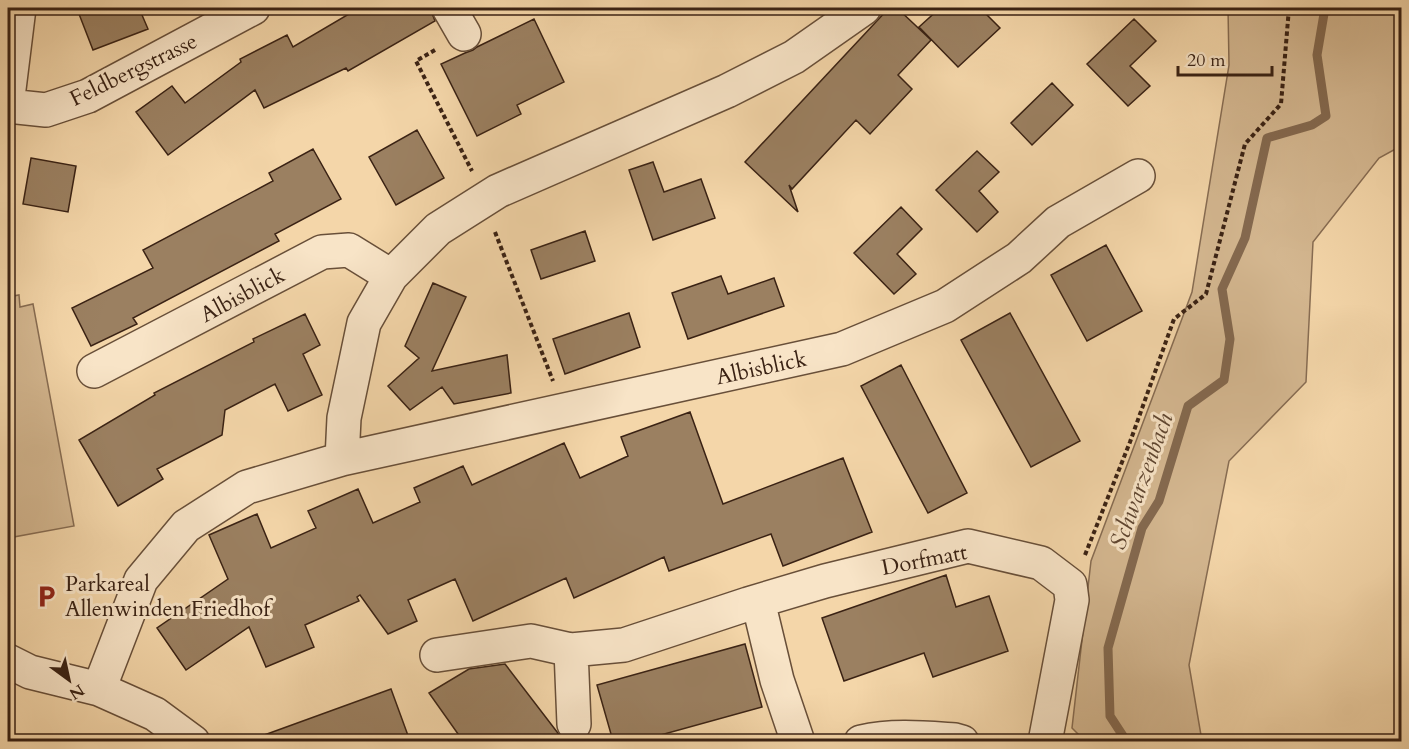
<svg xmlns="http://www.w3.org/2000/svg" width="1409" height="749" viewBox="0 0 1409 749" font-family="Cardo,serif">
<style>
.green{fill:#d4b790;stroke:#876c52;stroke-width:1.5}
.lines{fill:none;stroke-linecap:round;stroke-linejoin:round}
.stream{stroke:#84694f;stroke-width:9}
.building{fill:#9b8061;stroke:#3a2214;stroke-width:1.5}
.minor-casing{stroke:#684f39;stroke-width:36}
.path{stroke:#3a2214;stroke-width:4;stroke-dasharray:4.5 3;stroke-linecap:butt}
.minor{stroke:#f8e4c7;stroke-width:33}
.labels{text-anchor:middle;stroke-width:6;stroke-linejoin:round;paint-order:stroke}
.street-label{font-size:22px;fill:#3a2214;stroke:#f8e4c7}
.poi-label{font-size:22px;fill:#3a2214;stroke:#f8e4c7;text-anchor:start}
.water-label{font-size:24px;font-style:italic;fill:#5f4631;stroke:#f8e4c7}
</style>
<rect width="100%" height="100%" fill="#f4d6a9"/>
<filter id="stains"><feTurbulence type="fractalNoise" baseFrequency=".00333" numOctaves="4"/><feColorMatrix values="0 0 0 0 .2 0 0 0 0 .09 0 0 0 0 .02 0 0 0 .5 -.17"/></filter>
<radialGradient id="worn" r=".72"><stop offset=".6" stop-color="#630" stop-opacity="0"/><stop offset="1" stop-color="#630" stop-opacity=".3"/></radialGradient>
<path class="green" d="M1228 8H1401V146L1379 158 1313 242 1306 382 1229 461 1189 665 1202 741H1085L1072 728 1091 561 1192 292 1229 65Z
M19 295 20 307 33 304 74 526 8 538V297Z"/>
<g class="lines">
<path class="stream" d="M1127 742 1110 716 1108 648 1142 528 1159 501 1188 406 1224 380 1230 339 1222 289 1245 238 1267 138 1312 125 1326 116 1317 55 1325 8"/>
</g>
<path class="building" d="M96 8H139L148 29 93 50 79 14Z
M359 8H430L435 21 348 71 346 68 264 108 255 90 168 155 136 112 172 86 185 103 241 62 240 59 287 35 293 47Z
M889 8H897L931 40 898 75 912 89 870 134 856 120 792 189 789 185 798 212 745 162Z
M940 8H980L1000 28 958 67 919 27Z
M534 19 564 82 517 105 521 114 477 136 441 64 465 53 473 50 477 47Z
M1134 19 1156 41 1130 66 1150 86 1128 106 1087 64Z
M1052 83 1073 105 1032 145 1011 123Z
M417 130 444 178 396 205 369 157Z
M313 149 341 199 275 234 279 241 133 318 137 324 91 346 72 308 153 268 143 250 273 181 269 173Z
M977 151 999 172 979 191 998 212 977 232 936 190Z
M31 158 76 166 68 212 23 204Z
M653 162 664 192 701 179 715 218 653 240 629 170Z
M901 207 922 229 897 254 916 274 894 294 854 253Z
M585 231 595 261 541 279 531 250Z
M1106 245 1142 311 1087 341 1051 275Z
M721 276 728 294 774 278 784 306 688 339 672 293Z
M433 283 466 297 432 371 507 355 511 393 454 404 442 387 410 410 388 386 419 358 405 346Z
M629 313 640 347 565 374 553 339Z
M1010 313 1080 441 1031 467 961 340Z
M305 314 320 345 303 354 322 395 288 411 275 384 225 410 222 435 157 469 163 479 118 506 79 440 155 395 154 393 254 342 253 339Z
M901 365 967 493 928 513 861 386Z
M690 412 723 504 843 458 872 532 783 566 771 534 669 571 664 557 574 598 566 578 473 621 455 579 408 600 417 621 388 634 360 595 357 597 359 601 305 625 314 647 266 667 249 627 186 670 157 628 228 579 209 535 257 514 271 548 316 528 308 511 358 489 373 523 420 502 414 488 463 466 472 485 564 443 580 478 628 456 621 437Z
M946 575 956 607 989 596 1008 651 933 677 924 653 844 681 822 618Z
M745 644 762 707 639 741H613L597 685Z
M505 664 564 741H463L429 693 469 669Z
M391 689 410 741H257L256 738Z"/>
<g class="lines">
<defs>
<path id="minor" d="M449 8 464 34
M8 97 19 8
M8 106 46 110 88 96 253 8
M94 371 322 252 349 250 391 276
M342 459 344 418 364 323 391 276 438 229 498 191 727 91 794 57 864 8
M758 601 777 680 798 742
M437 655 531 641 571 650
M8 661 30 672 99 689 155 714 193 742
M99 689 141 580 186 526 247 487 342 459 842 349 945 306 1019 258 1058 222 1138 176
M574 724 571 650 624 645 748 604 825 581 968 546 1041 563 1070 585 1072 600 1045 742
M861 742C893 735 924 738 955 740L962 742"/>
</defs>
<use href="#minor" class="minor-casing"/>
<path class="path" d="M435 50 416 61 472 171
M495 232 553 381
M1085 555 1130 442 1174 319 1206 294 1245 144 1281 104 1289 8"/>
<use href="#minor" class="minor"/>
</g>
<defs>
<symbol id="parking-bare" viewBox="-9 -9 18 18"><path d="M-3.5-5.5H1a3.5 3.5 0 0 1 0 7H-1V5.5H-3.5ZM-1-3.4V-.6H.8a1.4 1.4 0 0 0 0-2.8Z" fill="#8f2418" stroke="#f8e4c7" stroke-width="2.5" paint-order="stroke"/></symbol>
</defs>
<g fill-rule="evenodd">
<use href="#parking-bare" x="30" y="580" width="33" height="33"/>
</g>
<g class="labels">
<g class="street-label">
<text transform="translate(133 69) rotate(-26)" y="8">Feldbergstrasse</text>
<text transform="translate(242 294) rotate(-28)" y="8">Albisblick</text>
<text transform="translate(761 367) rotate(-12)" y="8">Albisblick</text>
<text transform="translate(924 559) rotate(-11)" y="8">Dorfmatt</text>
</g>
<g class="poi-label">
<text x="65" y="591">Parkareal<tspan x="65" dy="25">Allenwinden Friedhof</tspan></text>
</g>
<g class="water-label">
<text transform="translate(1141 481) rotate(-70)" y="8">Schwarzenbach</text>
</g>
</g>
<rect width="1409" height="749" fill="none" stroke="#f4d6a9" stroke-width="30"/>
<rect x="9" y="9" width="1391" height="731" fill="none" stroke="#3a2214" stroke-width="3"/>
<rect x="15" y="15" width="1379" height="719" fill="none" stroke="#3a2214" stroke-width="1.5"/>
<g transform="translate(69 680) rotate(147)" stroke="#f8e4c7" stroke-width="4.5" paint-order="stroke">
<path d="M0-4.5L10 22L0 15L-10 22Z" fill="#3a2214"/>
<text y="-9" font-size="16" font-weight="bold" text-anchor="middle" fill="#3a2214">N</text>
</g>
<path d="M1178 66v9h94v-9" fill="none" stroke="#3a2214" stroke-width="3"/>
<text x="1187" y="66" font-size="18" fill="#3a2214" stroke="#f8e4c7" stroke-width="4.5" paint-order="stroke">20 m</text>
<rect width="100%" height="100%" filter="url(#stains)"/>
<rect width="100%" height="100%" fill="url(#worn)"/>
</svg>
